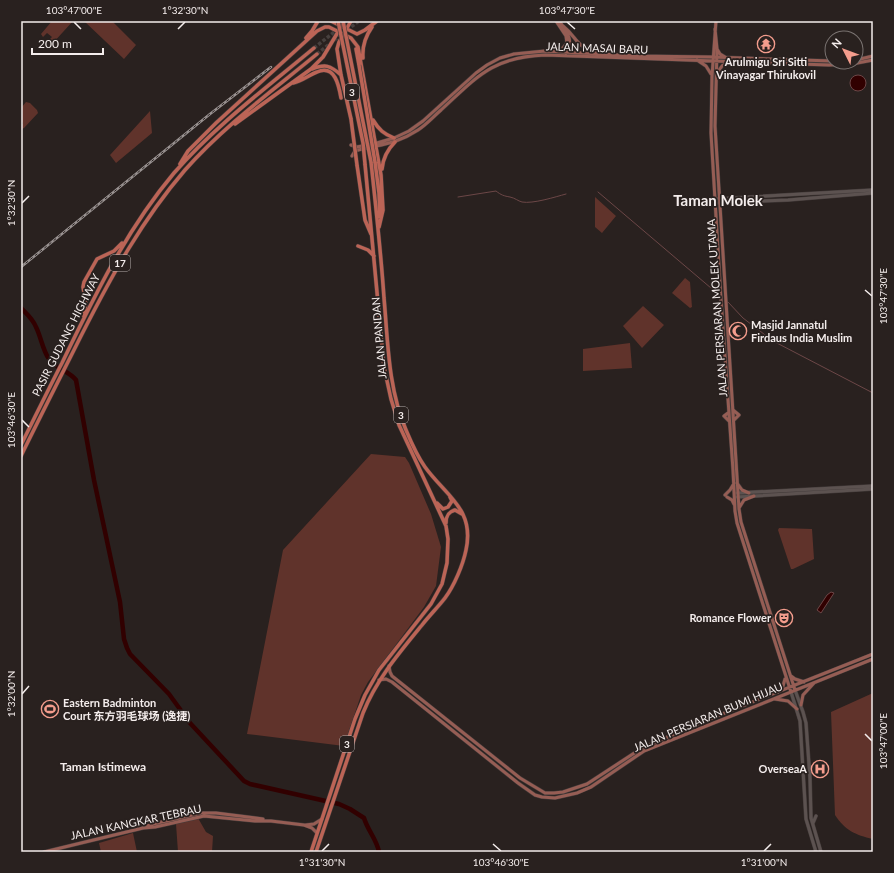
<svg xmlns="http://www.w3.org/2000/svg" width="894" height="873" viewBox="0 0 894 873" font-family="Lato,'Noto Sans SC',sans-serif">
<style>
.green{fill:#60332b}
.water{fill:#310000;stroke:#6c4747}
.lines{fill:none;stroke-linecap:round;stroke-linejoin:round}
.stream{stroke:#6c4747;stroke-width:1}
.river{stroke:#310000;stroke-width:4.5}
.highway-tunnel{stroke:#47403e;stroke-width:3.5;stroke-dasharray:3.5 2;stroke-linecap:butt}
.secondary-casing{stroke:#443c3b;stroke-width:4}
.primary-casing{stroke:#443c3b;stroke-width:4}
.highway-casing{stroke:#443c3b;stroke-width:4.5}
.secondary{stroke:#5c5250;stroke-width:3}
.primary{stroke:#965d54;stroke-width:3}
.highway{stroke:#bc6456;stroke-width:3.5}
.rail-casing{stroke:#999291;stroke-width:2.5}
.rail{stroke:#29211f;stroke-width:1;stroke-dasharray:3;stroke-linecap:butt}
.highway-bridge-casing{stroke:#443c3b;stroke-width:4.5;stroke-linecap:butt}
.highway-bridge{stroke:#bc6456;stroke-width:3.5}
.ticks{fill:none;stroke:#f4edec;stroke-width:1.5}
.labels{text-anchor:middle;stroke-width:3.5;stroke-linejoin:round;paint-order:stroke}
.shield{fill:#29211f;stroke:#b7b0ae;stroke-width:1}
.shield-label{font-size:10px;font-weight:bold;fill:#f4edec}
.street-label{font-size:11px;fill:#f4edec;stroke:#29211f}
.poi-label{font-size:11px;font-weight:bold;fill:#f4edec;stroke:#29211f;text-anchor:start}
.neighbourhood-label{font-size:12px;font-weight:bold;fill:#f4edec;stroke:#29211f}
.district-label{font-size:15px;font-weight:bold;fill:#f4edec;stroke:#29211f}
.neatline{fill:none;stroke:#f4edec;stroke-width:1.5}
.ticks-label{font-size:10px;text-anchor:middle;fill:#f4edec}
</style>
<rect width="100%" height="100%" fill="#29211f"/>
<path class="green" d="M52 21H73L53 43 51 44 48 41 52 37 47 33 43 37 41 34Z
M84 21H112L136 45 124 59Z
M26 102 30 103 37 110 38 113 24 128 22 129 21 126 23 123 21 121V108Z
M150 111 152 133 116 163 110 155Z
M595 197 616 216 602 233 595 227Z
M685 278 690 282 692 307 690 308 672 293Z
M643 306 664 325 642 348 623 326Z
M630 343 632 368 583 371V349Z
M371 454 405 457 409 463 431 514 441 547 436 586 424 607 368 682 361 695 344 746 247 734 283 550Z
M779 528 812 529 814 559 793 569H791L778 530Z
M873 693V839C855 835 845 830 835 815L831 712Z
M198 818 206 832 213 836 212 852H178L176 824Z
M133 833 137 852H101L99 843Z"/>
<path class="water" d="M850 83a8 8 0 1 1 16 0a8 8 0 1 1-16 0Z
M831 592 834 593 821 613 817 610 827 595Z"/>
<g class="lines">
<path class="stream" d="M598 192 718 294
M458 197 496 191C501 195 504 196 510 197 515 198 518 201 522 202 533 204 555 197 566 194
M728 302 743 318 773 341 873 393"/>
<path class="river" d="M21 308C27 314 33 319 36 327 41 337 43 351 49 359 56 369 69 371 76 380L94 480 120 602 124 639 127 648 130 654 169 694 190 723 244 781 250 784 339 804 350 809 364 818C368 831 377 840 379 852"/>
<path class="highway-tunnel" d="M347 30 359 21
M314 48 338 29
M317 54 342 34"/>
<defs>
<path id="secondary" d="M715 199 873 190
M715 203 788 200 873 193
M737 493 873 486
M737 497 873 489
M795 690 803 712 806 723 810 778 811 818 821 852
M791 692 800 721 806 819 816 852
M813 823 816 816"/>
<path id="primary" d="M559 21C566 30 575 42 566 53
M716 21 712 76 711 133 721 300 733 470 735 511 737 523 791 692
M563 26C579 39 574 47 599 52
M715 29 717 49 715 126 739 509 741 522 795 690
M717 49 720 54 725 57
M553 50 563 48 567 43 566 36 556 21
M697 60 706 66 711 74
M856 60 873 56
M717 73 722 66 728 62
M351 145 357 147 377 143 394 138 409 131 423 121 476 73 487 65 500 58 514 54 545 51 637 56 713 57 832 61
M352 156 355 151C380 144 395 145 418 130 426 125 433 117 441 110 477 77 492 57 545 55L829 65 852 64 873 60
M733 410 739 415 734 420
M728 413 724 416 729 421
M737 483 742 490 749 493
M725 495 730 490 733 485
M727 497 732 500 734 504
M739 508 744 500 754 496
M389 666 390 672 392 676 520 778 545 793H554L563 792 587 784 642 748 702 722 873 654
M791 676 795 679 804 682
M379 680 386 679 392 682 518 783 535 795 542 797 555 798 577 793 591 787 644 751 873 659
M778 692 783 686 785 679
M775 699 788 701 797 709
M801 705 803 695 814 683
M306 825 314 824 322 819
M147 826 153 824 201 813H216L263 819
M44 852 143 828 155 827 204 816 255 821H271L304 825 312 828 317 833"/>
<path id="highway" d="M331 21 357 34 365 30 377 21
M306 38 312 31 318 21
M356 49 359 65
M363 58C362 46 365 37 372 27
M312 69C325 64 330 65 341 75
M293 83C302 81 309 75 317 72 335 64 339 86 341 98
M351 119 341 75 337 49 339 42 351 21
M373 120C379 130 384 134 394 138
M235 124 311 69 323 57 344 22
M375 162 379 193 380 217
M180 164 188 151 216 123 317 31 325 27H329L351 38 358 47 381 175 383 210 379 227
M357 165 365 220 371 234
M382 169C383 158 387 150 395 142
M358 246 368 250 374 256
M83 315 86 304 83 287 84 282 97 259 114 251 122 243
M21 445C35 417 48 390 62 363 94 297 126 230 174 173 215 126 266 88 314 48
M21 456C41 415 62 374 82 334 112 275 142 220 185 170 224 126 272 91 317 54
M437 503 443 509 448 507 452 501 450 497
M446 523C446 516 448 512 455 510L462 514
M311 852 355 719 365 695 379 670 431 604 442 584 447 563 448 539 446 526 399 425 391 399 384 367 365 164
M316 852 363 713C376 680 399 653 422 625 429 616 438 607 445 598 454 586 463 565 466 550 475 509 446 496 425 467 417 456 411 442 406 430 388 388 388 342 384 298 381 253 376 208 371 162"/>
</defs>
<use href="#secondary" class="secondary-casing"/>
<use href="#primary" class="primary-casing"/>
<use href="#highway" class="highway-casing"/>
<use href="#secondary" class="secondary"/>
<use href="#primary" class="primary"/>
<use href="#highway" class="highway"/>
<defs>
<path id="rail" d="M21 267 210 114 271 67"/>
</defs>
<use href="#rail" class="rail-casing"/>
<use href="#rail" class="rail"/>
<defs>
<path id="highway-bridge" d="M338 21 363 143 365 164
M343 21 371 162
M359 65 375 162
M351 119 357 165"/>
</defs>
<use href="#highway-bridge" class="highway-bridge-casing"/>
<use href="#highway-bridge" class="highway-bridge"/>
</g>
<path class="ticks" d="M74 22 81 29M567 22 575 29M178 29 185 22M22 203 29 196M865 290 872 296M22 420 29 427M22 694 29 686M865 734 872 741M493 844 501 851M322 851 329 844M764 851 771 844"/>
<defs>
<symbol id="temple-ring" viewBox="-11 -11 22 22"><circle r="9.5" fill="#29211f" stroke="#f49d8d" stroke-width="1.5"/><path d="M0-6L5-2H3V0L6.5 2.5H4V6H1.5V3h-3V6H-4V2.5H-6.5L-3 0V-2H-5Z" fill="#f49d8d"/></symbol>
<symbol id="mosque-ring" viewBox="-11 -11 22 22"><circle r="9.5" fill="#29211f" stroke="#f49d8d" stroke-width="1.5"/><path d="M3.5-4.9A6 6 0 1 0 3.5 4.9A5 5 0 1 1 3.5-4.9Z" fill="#f49d8d"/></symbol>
<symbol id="theatre-ring" viewBox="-11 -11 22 22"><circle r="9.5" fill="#29211f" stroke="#f49d8d" stroke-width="1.5"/><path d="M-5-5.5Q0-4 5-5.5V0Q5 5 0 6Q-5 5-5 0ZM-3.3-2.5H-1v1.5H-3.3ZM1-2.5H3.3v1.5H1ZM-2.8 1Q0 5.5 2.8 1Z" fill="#f49d8d"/></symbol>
<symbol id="stadium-ring" viewBox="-11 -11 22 22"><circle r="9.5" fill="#29211f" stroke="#f49d8d" stroke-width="1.5"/><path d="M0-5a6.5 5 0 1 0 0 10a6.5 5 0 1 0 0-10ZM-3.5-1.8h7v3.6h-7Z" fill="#f49d8d"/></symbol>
<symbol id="hospital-ring" viewBox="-11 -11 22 22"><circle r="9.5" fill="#29211f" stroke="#f49d8d" stroke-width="1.5"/><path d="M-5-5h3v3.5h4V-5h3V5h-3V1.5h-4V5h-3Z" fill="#f49d8d"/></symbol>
</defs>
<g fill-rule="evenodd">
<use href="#temple-ring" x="756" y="34" width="20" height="20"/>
<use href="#mosque-ring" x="728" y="321" width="20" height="20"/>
<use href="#theatre-ring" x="774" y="608" width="20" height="20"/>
<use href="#stadium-ring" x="40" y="699" width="20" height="20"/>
<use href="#hospital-ring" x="810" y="759" width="20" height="20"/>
</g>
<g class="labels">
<g class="shield">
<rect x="345" y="84" width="14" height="16" rx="3"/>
<rect x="110" y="255" width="20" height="16" rx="3"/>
<rect x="394" y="407" width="14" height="16" rx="3"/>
<rect x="340" y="736" width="14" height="16" rx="3"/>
</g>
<g class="shield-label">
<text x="352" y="96">3</text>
<text x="120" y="267">17</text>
<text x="401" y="419">3</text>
<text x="347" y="748">3</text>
</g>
<g class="street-label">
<text transform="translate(597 48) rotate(2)" y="4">JALAN MASAI BARU</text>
<text transform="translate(717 308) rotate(-94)" y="4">JALAN PERSIARAN MOLEK UTAMA</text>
<text transform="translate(66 335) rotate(-63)" y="4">PASIR GUDANG HIGHWAY</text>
<text transform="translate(379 338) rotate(-95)" y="4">JALAN PANDAN</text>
<text transform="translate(708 717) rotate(-23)" y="4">JALAN PERSIARAN BUMI HIJAU</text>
<text transform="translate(136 822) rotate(-12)" y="4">JALAN KANGKAR TEBRAU</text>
</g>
<g class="poi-label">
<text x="766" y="66" text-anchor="middle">Arulmigu Sri Sitti<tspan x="766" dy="13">Vinayagar Thirukovil</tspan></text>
<text x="751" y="329">Masjid Jannatul<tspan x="751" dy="13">Firdaus India Muslim</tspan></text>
<text x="771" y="622" text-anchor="end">Romance Flower</text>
<text x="63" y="707">Eastern Badminton<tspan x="63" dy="13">Court 东方羽毛球场 (逸捷)</tspan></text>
<text x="807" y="773" text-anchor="end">OverseaA</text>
</g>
<g class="neighbourhood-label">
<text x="103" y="771">Taman Istimewa</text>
</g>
<g class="district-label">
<text x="718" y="206">Taman Molek</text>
</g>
</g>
<rect width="894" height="873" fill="none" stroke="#29211f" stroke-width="44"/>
<g transform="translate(844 50) rotate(312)"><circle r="19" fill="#29211f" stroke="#7a7371"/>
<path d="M0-3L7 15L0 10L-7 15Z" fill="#f49d8d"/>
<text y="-6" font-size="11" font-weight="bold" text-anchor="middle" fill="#f4edec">N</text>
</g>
<path d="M32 48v6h71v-6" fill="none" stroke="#f4edec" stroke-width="2"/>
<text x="38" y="48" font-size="12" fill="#f4edec" stroke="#29211f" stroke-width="3" paint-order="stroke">200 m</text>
<rect x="22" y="22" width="850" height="829" class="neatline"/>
<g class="ticks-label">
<text x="74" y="14">103°47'00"E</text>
<text x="185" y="14">1°32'30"N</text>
<text x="567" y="14">103°47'30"E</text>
<text transform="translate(11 203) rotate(-90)" y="4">1°32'30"N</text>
<text transform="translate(883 296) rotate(-90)" y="4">103°47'30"E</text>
<text transform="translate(11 420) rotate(-90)" y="4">103°46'30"E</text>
<text transform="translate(11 694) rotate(-90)" y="4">1°32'00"N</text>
<text transform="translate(883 741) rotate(-90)" y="4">103°47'00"E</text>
<text x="322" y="866">1°31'30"N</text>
<text x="501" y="866">103°46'30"E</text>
<text x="764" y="866">1°31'00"N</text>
</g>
</svg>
